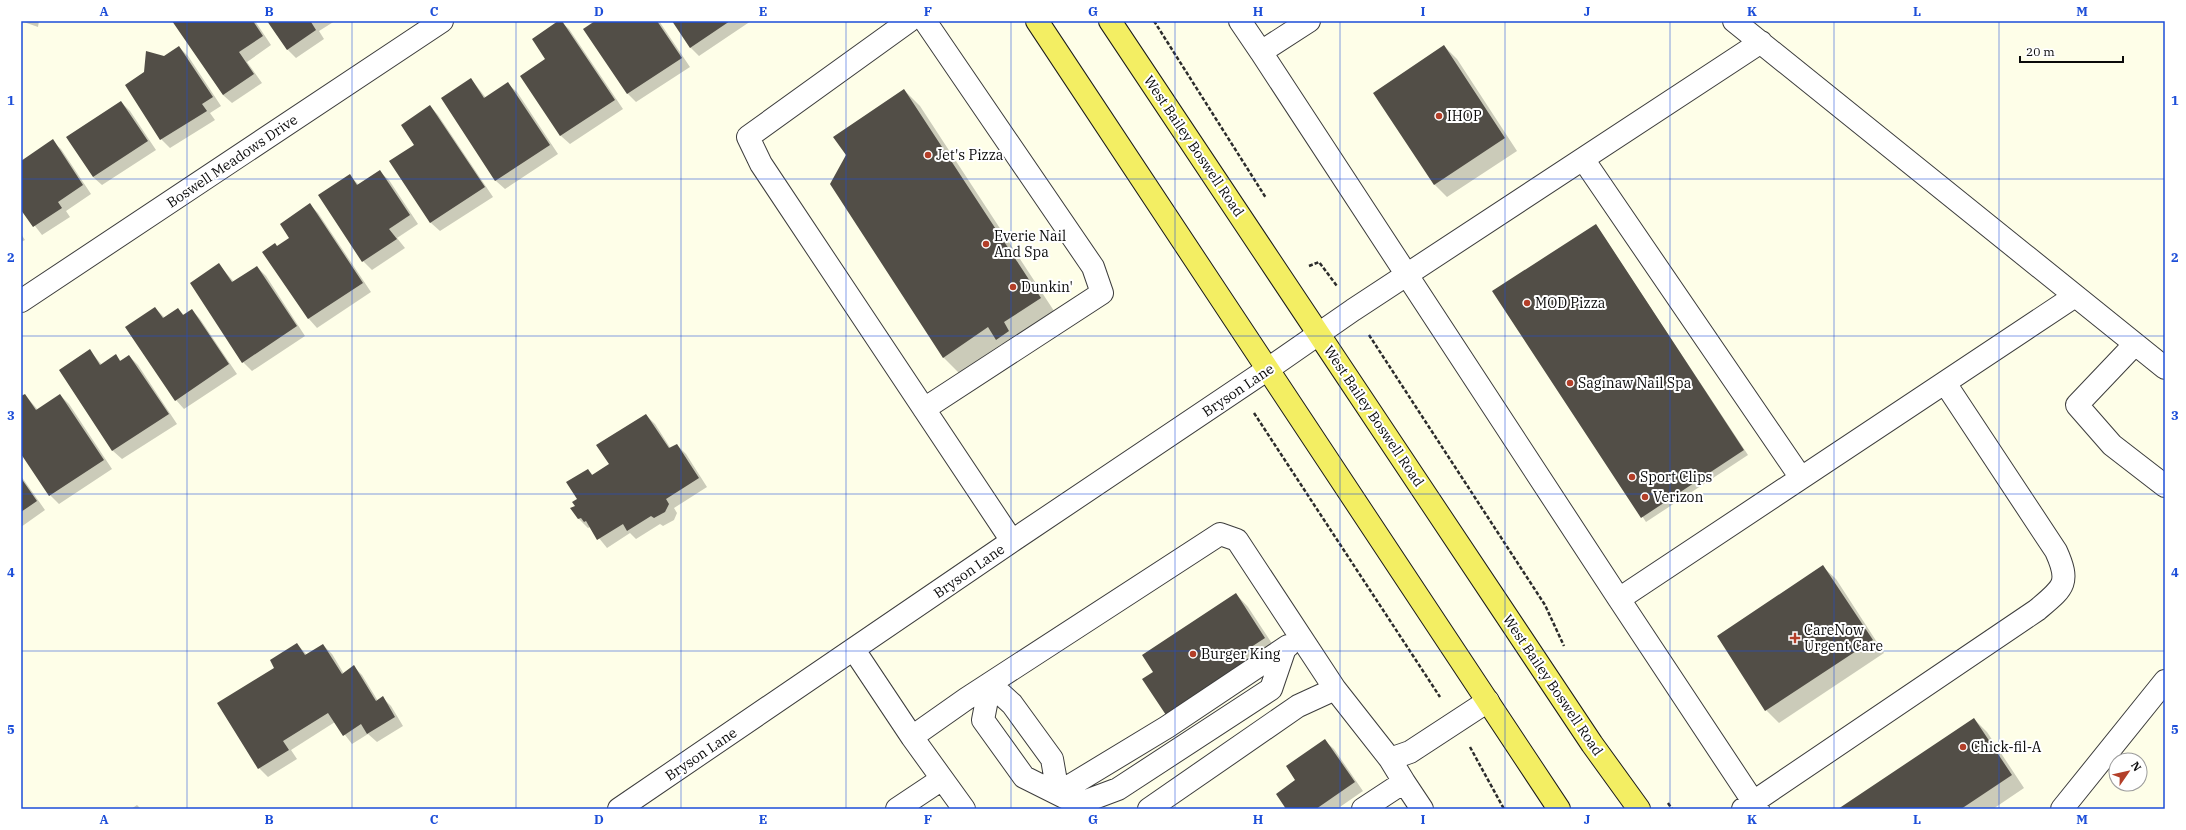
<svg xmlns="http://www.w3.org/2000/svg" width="2186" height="830" viewBox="0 0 2186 830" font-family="'IBM Plex Serif',serif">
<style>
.shadow{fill:#0003}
.building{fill:#524e47}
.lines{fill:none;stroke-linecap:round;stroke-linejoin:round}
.minor-casing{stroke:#3d3d3d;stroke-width:24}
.major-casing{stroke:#1b1b1b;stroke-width:24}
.path{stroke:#2c2c2c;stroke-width:2.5;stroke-dasharray:4 2;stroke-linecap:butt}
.minor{stroke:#fff;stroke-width:22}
.major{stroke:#f3ee63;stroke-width:22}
.grid{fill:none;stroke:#1d4ed8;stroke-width:1;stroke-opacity:0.55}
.poi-dot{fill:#b33f29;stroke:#fff;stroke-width:1.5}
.labels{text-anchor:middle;stroke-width:4;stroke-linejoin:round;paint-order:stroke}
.poi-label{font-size:14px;fill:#0a0a0a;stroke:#fff;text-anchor:start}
.street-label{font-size:14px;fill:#0a0a0a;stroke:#fff}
.neatline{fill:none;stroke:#1d4ed8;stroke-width:1.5}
.grid-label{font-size:13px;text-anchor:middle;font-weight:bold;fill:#1d4ed8}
</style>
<rect width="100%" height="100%" fill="#fefee8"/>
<path class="shadow" d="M21 21H39L38 27Z
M174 21H255L271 45 247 62 262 83 232 103 223 95Z
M268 21H335L319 31 324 39 296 58 287 49Z
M560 21 569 29 623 109 570 144 561 136 521 76 547 59Z
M597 21H659L690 67 636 102 628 94 585 29Z
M673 21H751L699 56 690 47Z
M1444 46 1457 59 1517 151 1447 197 1434 184Z
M179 47 188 56 221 106 210 113 215 120 170 148 161 139 165 57Z
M471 79 486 98 508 84 517 92 558 154 505 189 496 181 442 98Z
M904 90 920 106 1056 314 1012 355 1002 344 959 373 943 357Z
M121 102 130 111 156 150 102 185 93 177Z
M430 106 438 115 493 197 440 231 431 223 390 161 415 145Z
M52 141 61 149 91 194 66 211 70 217 42 235 21 208V162Z
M380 172 389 180 418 224 397 238 405 248 372 270 363 261 350 176 359 185Z
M310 205 318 213 371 292 317 328 309 319 264 252 277 247 290 238Z
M1596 225 1748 455 1646 522 1494 292Z
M21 234 25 240 21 242Z
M219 265 234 282 257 267 266 276 305 336 252 371 243 362 191 283Z
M155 308 165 318 178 309 184 315 192 310 200 319 237 374 184 409 176 400Z
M90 351 102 365 116 356 121 361 129 356 138 365 177 424 122 459 113 451 60 370Z
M25 395 38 410 60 395 69 404 112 469 59 504 50 495 21 452V398Z
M646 415 655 424 671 449 677 445 686 454 707 487 674 508 677 513 674 520 663 526 660 524 636 539 630 533 607 548 590 527 588 528 579 519 572 509 576 506 588 470 593 475 610 464Z
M21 476 45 510 21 527Z
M1823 567 1836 579 1884 653 1779 723 1766 710 1718 636Z
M1236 594 1248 607 1277 651 1179 727 1155 673Z
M297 644 307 655 323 645 332 654 344 674 354 667 362 675 378 701 383 698 391 706 403 726 377 742 368 734 352 744 335 722 291 750 297 759 268 777 259 768 276 668Z
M1974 719 1987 732 2024 788 1993 809H1840Z
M1325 741 1334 749 1363 791 1337 809H1288L1297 780Z
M137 805 141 809H131Z"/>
<path class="building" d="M172 21H253L263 36 239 52 254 74 223 95Z
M267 21H313L311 22 316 30 287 50Z
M558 21H562L615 100 560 136 520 76 545 59 532 39Z
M595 21H657L682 58 627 94 583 29Z
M672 21H730L690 48Z
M1444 45 1505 138 1434 185 1373 93Z
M179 46 213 97 202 104 207 111 160 140 125 85 144 72 146 51 164 56Z
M471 78 484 98 508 82 550 145 495 181 441 98Z
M904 89 1041 298 1004 322 1009 331 996 340 988 327 943 358 830 184 846 155 833 137Z
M121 101 148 141 93 177 66 137Z
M430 105 485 187 430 223 389 161 414 145 401 125Z
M53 139 83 185 58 202 62 208 33 227 21 210V161Z
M380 170 410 215 389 229 397 239 362 262 318 195 350 174 357 185Z
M310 203 363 283 308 319 262 252 275 243 277 246 289 238 280 224Z
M1596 224 1744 450 1641 518 1492 291Z
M219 263 232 282 257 266 297 326 242 363 190 283Z
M155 307 163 318 178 308 183 315 192 309 229 364 175 401 125 327Z
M90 349 100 365 116 354 120 361 129 355 169 414 112 451 59 370Z
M25 394 36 410 60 394 104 460 49 496 21 454V396Z
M646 414 669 448 677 444 699 478 666 499 669 504 665 512 654 518 651 516 627 531 623 524 597 540 586 521 584 522 581 518 578 519 570 508 575 506 572 502 577 499 566 482 588 469 592 475 609 464 596 445Z
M21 478 37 501 21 512Z
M1823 565 1873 640 1765 711 1717 636Z
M1236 593 1265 638 1242 653 1247 661 1166 715 1142 679 1153 672 1142 655Z
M297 643 305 655 323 644 342 674 354 665 376 701 383 696 395 717 367 734 361 724 343 736 328 713 283 741 289 750 258 769 217 703 274 668 270 660Z
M1974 718 2012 775 1961 809H1838Z
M1325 739 1355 782 1316 809H1286L1276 794 1295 780 1286 766Z"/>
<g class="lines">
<defs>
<path id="minor" d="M909 21 748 137 761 164 1012 541
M1240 21 1261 52 1309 21
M1734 21 2165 368
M1261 52 1619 599 2075 296
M1583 159 1801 478
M21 301 442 21
M2135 344 2077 405 2112 445 2165 486
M924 409 1102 293 1093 267 925 21
M1619 599 1758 809
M854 650 912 737 964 809
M990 684 983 720 1024 777 1078 804 1118 789 1271 689 1285 648
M990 684 1012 704 1052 759 1058 793
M912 737 966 699 1220 534 1237 540 1335 689
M1404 782 1422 809
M1058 793 1167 727 1288 646
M619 809 1012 541 1268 369 1353 310 1761 42
M897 809 942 779
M1149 809 1298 706 1335 689 1390 759 1410 752 1488 701
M1363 809 1404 782 1390 759
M1743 809 2037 610C2063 588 2071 584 2056 551L1945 383
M2062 809 2165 681"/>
<path id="major" d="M1037 21 1559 809
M1110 21 1592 744 1639 809"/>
</defs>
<use href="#minor" class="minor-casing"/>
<use href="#major" class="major-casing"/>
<path class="path" d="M1154 21 1266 198
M1309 266 1319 262 1337 286
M1369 335 1545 605 1564 646
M1254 413 1440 697
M1470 747 1504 809
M1668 803 1672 809"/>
<use href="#minor" class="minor"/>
<use href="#major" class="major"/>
</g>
<path class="grid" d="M187 21V809M352 21V809M516 21V809M681 21V809M846 21V809M1011 21V809M1175 21V809M1340 21V809M1505 21V809M1670 21V809M1834 21V809M1999 21V809M21 179H2165M21 336H2165M21 494H2165M21 651H2165"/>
<g class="poi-dot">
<circle cx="1439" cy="116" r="4"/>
<circle cx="928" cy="155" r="4"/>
<circle cx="986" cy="244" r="4"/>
<circle cx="1013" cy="287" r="4"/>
<circle cx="1527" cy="303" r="4"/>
<circle cx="1570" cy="383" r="4"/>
<circle cx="1632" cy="477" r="4"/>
<circle cx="1645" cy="497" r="4"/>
<path d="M1793 632h4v4h4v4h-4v4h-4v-4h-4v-4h4z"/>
<circle cx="1193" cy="654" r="4"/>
<circle cx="1963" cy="747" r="4"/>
</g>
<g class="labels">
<g class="poi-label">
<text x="1447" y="121">IHOP</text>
<text x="936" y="160">Jet's Pizza</text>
<text x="994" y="241">Everie Nail<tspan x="994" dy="16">And Spa</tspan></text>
<text x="1021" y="292">Dunkin'</text>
<text x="1535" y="308">MOD Pizza</text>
<text x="1578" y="388">Saginaw Nail Spa</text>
<text x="1640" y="482">Sport Clips</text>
<text x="1653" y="502">Verizon</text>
<text x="1804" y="635">CareNow<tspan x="1804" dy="16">Urgent Care</tspan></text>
<text x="1201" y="659">Burger King</text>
<text x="1971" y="752">Chick-fil-A</text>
</g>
<g class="street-label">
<text transform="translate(1194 146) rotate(56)" y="5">West Bailey Boswell Road</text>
<text transform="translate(232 161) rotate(-34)" y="5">Boswell Meadows Drive</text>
<text transform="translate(1238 390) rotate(-34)" y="5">Bryson Lane</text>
<text transform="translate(1374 416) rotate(56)" y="5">West Bailey Boswell Road</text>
<text transform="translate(969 571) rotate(-35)" y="5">Bryson Lane</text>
<text transform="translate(1553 685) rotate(56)" y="5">West Bailey Boswell Road</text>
<text transform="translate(701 754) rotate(-34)" y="5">Bryson Lane</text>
</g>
</g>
<rect width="2186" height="830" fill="none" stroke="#ffffff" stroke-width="44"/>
<g transform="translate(2128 772) rotate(56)"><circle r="19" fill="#ffffff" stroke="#9d9d9d"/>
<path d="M0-3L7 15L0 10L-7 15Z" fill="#b33f29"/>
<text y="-6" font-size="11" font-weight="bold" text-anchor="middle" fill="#0a0a0a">N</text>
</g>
<path d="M2020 56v6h103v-6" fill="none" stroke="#0a0a0a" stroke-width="2"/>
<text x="2026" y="56" font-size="12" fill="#0a0a0a" stroke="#ffffff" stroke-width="3" paint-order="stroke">20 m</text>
<rect x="22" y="22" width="2142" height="786" class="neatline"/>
<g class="grid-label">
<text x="104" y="16">A</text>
<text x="269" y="16">B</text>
<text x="434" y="16">C</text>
<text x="599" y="16">D</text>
<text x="763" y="16">E</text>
<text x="928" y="16">F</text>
<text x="1093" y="16">G</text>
<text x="1258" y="16">H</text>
<text x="1423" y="16">I</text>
<text x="1587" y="16">J</text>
<text x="1752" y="16">K</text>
<text x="1917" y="16">L</text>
<text x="2082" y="16">M</text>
<text x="11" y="105">1</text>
<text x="2175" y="105">1</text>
<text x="11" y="262">2</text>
<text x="2175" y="262">2</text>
<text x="11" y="420">3</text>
<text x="2175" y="420">3</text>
<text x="11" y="577">4</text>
<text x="2175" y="577">4</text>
<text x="11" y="734">5</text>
<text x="2175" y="734">5</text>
<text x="104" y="824">A</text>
<text x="269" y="824">B</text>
<text x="434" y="824">C</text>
<text x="599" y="824">D</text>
<text x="763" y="824">E</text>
<text x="928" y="824">F</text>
<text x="1093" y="824">G</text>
<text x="1258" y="824">H</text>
<text x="1423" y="824">I</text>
<text x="1587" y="824">J</text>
<text x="1752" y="824">K</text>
<text x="1917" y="824">L</text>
<text x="2082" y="824">M</text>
</g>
</svg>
